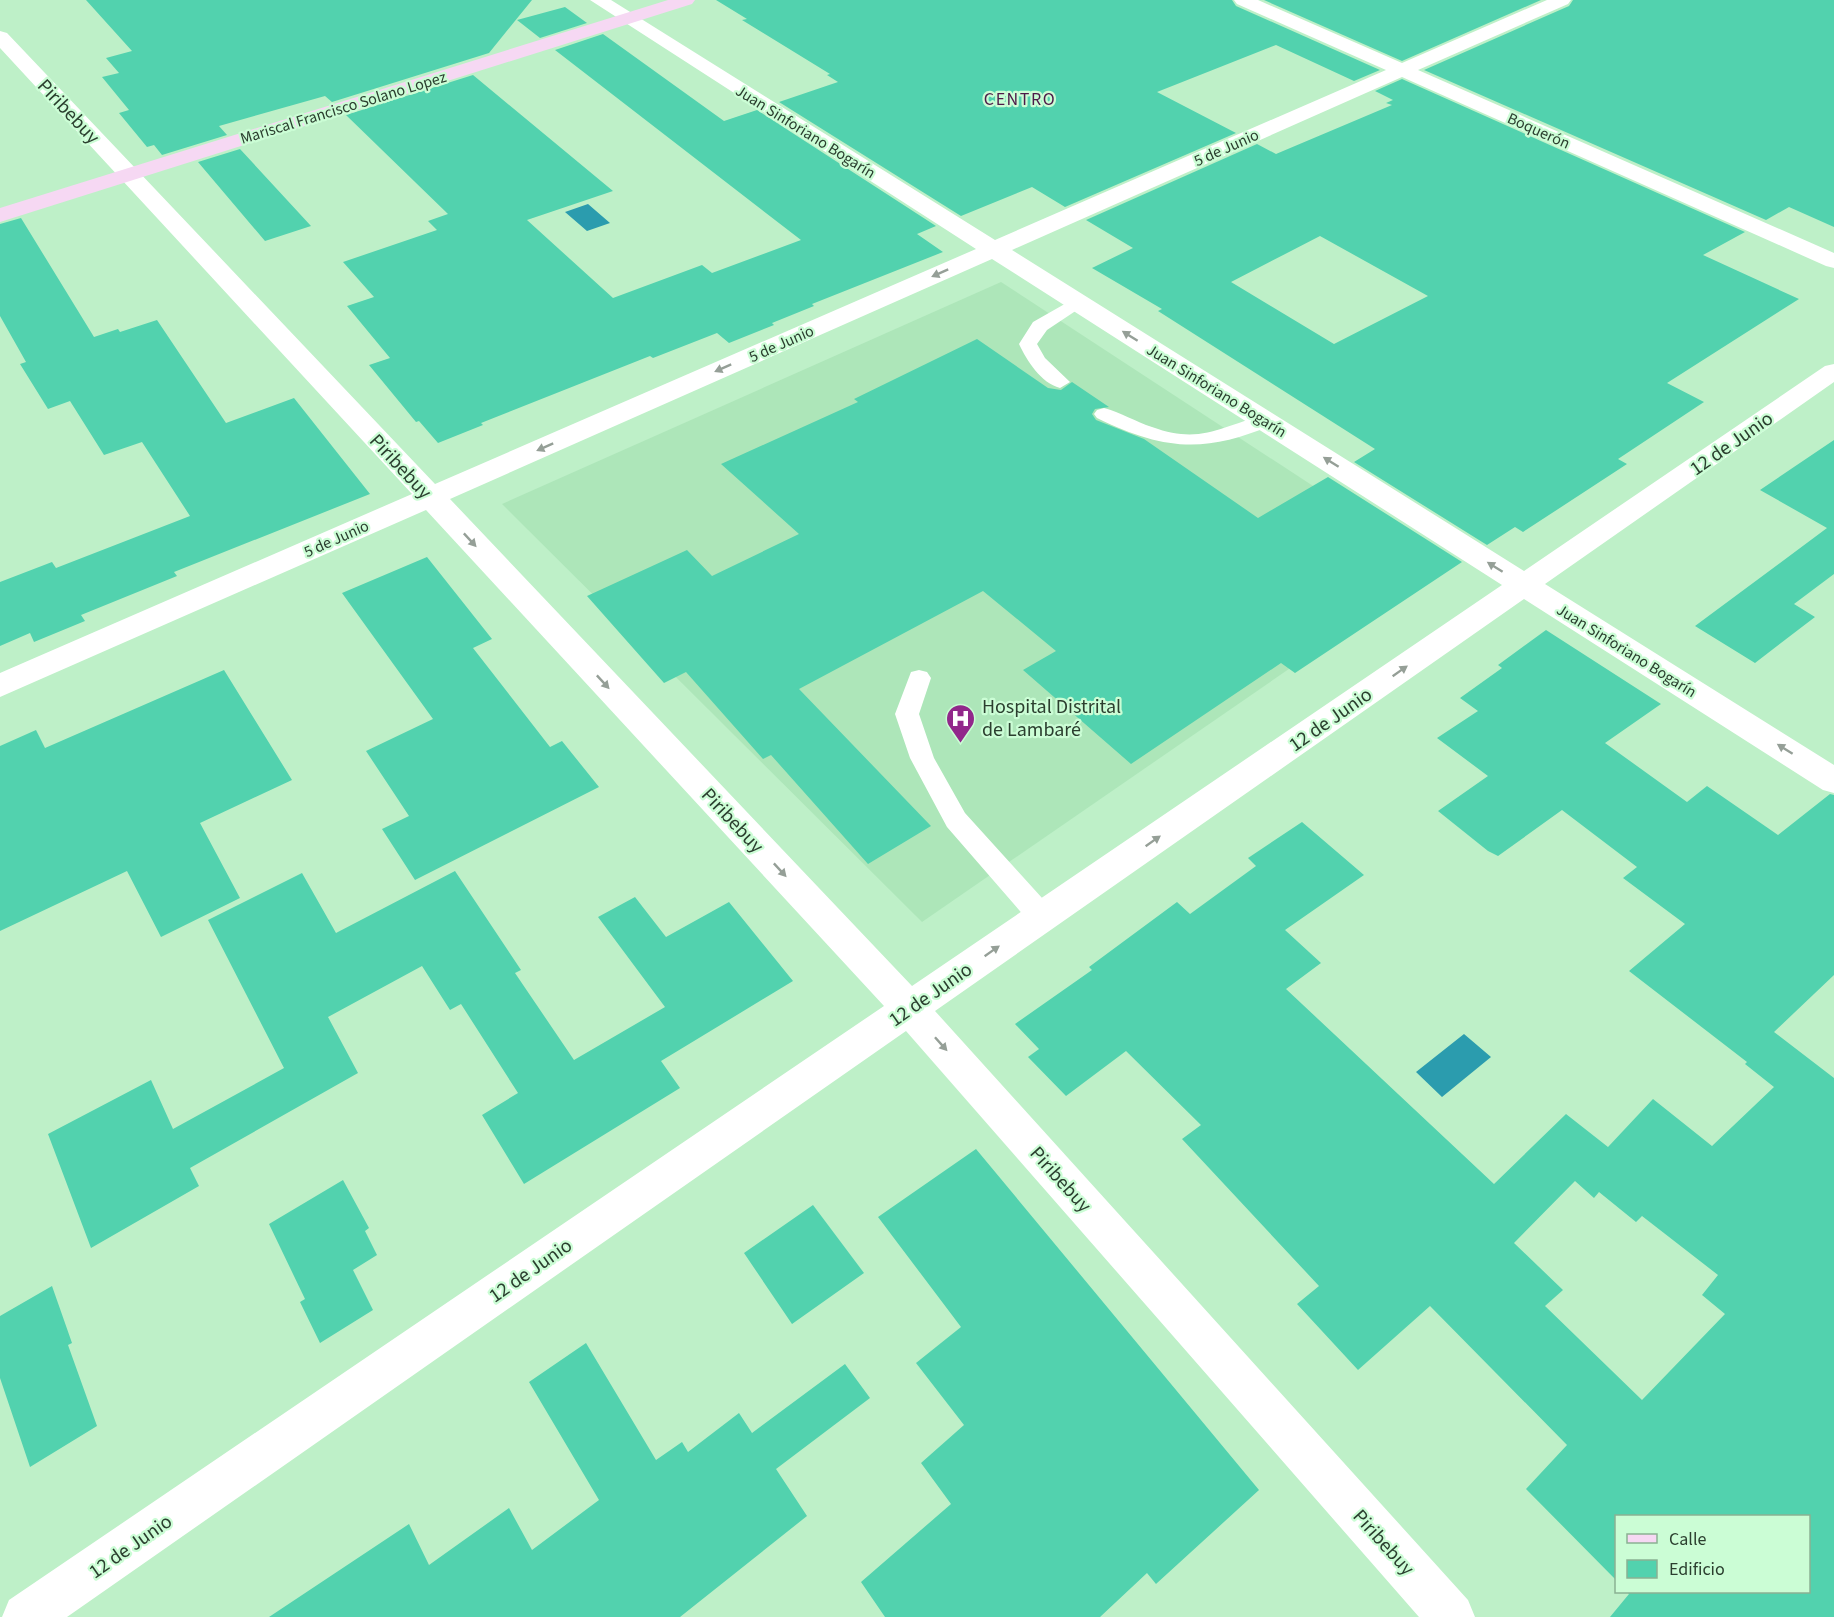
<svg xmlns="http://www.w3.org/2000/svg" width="1834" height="1617" viewBox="0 0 1834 1617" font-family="'Source Sans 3',sans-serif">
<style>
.built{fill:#ade6b9}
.water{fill:#2b9cae}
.building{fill:#52d2ae;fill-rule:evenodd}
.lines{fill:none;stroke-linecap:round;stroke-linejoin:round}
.lane{fill:#fff;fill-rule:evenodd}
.street{fill:#fff;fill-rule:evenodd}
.secondary{fill:#f6d8f3;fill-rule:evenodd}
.oneway{fill:#959f97}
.labels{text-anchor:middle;stroke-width:4.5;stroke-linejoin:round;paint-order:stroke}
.far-street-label{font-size:16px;fill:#2b3f2f;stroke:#cbfdd5}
.far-quarter-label{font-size:18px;letter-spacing:1.5px;fill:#4d1a49;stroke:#cbfdd5}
.street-label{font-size:20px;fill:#2b3f2f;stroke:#cbfdd5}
.poi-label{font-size:20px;fill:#2b3f2f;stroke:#cbfdd5;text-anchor:start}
</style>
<rect width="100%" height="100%" fill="#bef0c8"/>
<path class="built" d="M1001 282 1437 567 922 922 502 504Z"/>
<path class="water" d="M588 204 610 223 587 231 565 212Z
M1464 1034 1491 1057 1442 1097 1416 1072Z"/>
<path class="building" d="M86 0H532L489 53 332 102 325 96 219 126 227 135 162 155 154 145 147 147 119 113 129 110 102 77 119 73 106 58 132 51Z
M716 0H1232L1236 6 1380 70 1354 81 1276 45 1157 92 1236 133 1065 207 1032 187 961 216 779 102 838 82 827 75 830 74 742 20 747 19Z
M1264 0H1541L1402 61Z
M1573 0H1834V227L1789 207 1766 220 1424 70 1569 6Z
M565 7 587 23 540 38 517 20Z
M603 34 724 121 757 110 936 226 917 234 943 252 812 304 814 306 772 323 774 325 729 343 717 333 653 358 650 356 481 423 483 425 438 443 419 421 416 422 369 365 390 358 347 306 374 297 343 262 437 230 428 221 448 214 346 115 473 75 613 191 527 220 613 298 702 265 712 273 801 240 555 50Z
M1402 79 1745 232 1703 255 1799 299 1667 383 1704 402 1618 459 1627 464 1523 532 1515 527 1487 545 1354 462 1375 449 1158 311 1162 309 1092 268 1133 248 1086 220 1257 144 1276 154 1392 105 1386 103 1393 100 1375 91ZM1320 236 1428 296 1334 344 1231 282Z
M240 149 311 226 265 241 198 162Z
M21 218 94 337 118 329 120 332 157 320 226 423 294 398 370 494 174 572 177 576 81 615 85 621 34 642 30 633 0 646V582L52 562 56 568 190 516 142 442 104 455 70 401 48 409 20 364 26 362 0 316V224Z
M977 339 1048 388 1061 390 1072 382 1109 407 1095 409 1092 414 1096 420 1144 439 1258 518 1328 477 1462 562 1295 673 1281 663 1131 764 1023 670 1056 651 983 591 799 689 931 826 868 864 771 755 763 759 686 672 664 683 587 596 687 550 712 576 799 534 721 464 858 402 854 399Z
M1834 440V574L1794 604 1815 617 1755 663 1695 626 1827 528 1760 490Z
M427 557 492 639 473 648 550 747 562 741 599 787 415 880 382 829 409 816 366 751 433 719 342 593Z
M1546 630 1661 704 1605 743 1687 802 1707 786 1778 835 1830 794 1834 795V975L1774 1032 1834 1078V1617H1610L1629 1594 1627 1592H1809V1516H1617V1581L1526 1489 1567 1445 1430 1306 1358 1370 1297 1304 1319 1286 1182 1139 1201 1125 1126 1051 1066 1096 1028 1057 1039 1049 1015 1024 1092 970 1089 967 1177 902 1190 914 1256 866 1248 858 1302 822 1364 875 1285 930 1321 963 1286 989 1494 1184 1566 1114 1608 1147 1653 1099 1712 1146 1774 1087 1745 1064 1747 1062 1629 971 1685 924 1623 878 1637 867 1562 810 1498 856 1488 851 1438 811 1488 776 1437 738 1478 711 1460 698 1502 668 1498 665ZM1575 1181 1594 1198 1599 1192 1636 1222 1642 1216 1718 1275 1702 1295 1725 1314 1642 1400 1545 1306 1563 1290 1514 1243Z
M224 670 292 780 200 823 240 898 161 937 127 871 0 931V746L36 730 45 748Z
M455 871 521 970 515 973 574 1060 665 1007 598 917 635 897 666 937 729 902 793 981 661 1061 680 1088 524 1184 482 1115 518 1093 461 1004 450 1010 422 966 328 1017 358 1073 190 1168 199 1186 91 1248 48 1134 151 1080 173 1129 284 1068 208 920 302 873 336 933Z
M976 1149 1259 1490 1156 1584 1147 1573 1100 1617H885L861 1582 951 1504 921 1463 964 1425 916 1363 961 1327 878 1217Z
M343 1180 369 1228 365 1231 377 1255 353 1270 373 1310 320 1343 300 1302 305 1299 269 1224Z
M813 1205 864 1273 792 1324 744 1253Z
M52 1286 72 1343 68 1345 97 1426 30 1467 0 1378V1316Z
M586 1343 656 1460 682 1442 688 1452 739 1413 752 1433 845 1364 870 1398 776 1469 807 1516 680 1617H269L409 1524 429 1565 509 1508 532 1550 599 1500 529 1382Z"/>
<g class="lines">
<path class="lane" d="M1077 297 1086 302 1083 306 1047 330 1037 344 1045 358 1070 382 1060 388C1041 383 1027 361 1019 344L1033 322Z
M1104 408C1120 412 1136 422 1152 427 1201 445 1221 426 1265 415L1272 417 1275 421 1272 425C1204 454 1163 450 1097 418L1094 414 1097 410Z
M919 670 927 672 931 678 919 714 934 758 965 813 1052 909 1056 917 1052 925 1042 928 1032 925 947 827 910 758 895 714 911 672Z"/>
<path class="street" d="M590 0H611L995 240 1386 70 1237 4 1234 0H1258L1402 63 1547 0H1571L1568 4 1418 70 1834 253V268L1826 266 1402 77 1012 250 1524 571 1825 366 1834 364V382L1545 584 1834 765V793L1823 790 1524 599 935 1011 1468 1600 1475 1617H1419L906 1031 67 1617H2L9 1600 884 1006 426 510 0 697V673L412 494 0 48V31L7 33 435 484 976 249ZM992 259 1502 585 912 986 450 499Z"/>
<path class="secondary" d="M668 0H695L692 4 0 222V208Z"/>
</g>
<defs><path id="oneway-solid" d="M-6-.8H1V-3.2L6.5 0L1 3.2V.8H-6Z" transform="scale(1.5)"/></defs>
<g class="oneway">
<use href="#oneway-solid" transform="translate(940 273) rotate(156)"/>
<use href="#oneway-solid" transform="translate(1130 336) rotate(-148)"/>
<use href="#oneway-solid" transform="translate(723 368) rotate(156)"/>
<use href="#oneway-solid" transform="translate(545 447) rotate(156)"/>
<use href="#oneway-solid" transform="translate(1331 462) rotate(-148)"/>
<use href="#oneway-solid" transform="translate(470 540) rotate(47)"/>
<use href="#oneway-solid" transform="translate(1495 567) rotate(-148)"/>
<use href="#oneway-solid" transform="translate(1400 671) rotate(-35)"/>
<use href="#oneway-solid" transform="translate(603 682) rotate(47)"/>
<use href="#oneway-solid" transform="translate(1785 749) rotate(-148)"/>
<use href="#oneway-solid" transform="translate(1153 841) rotate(-35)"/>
<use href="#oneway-solid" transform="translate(780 870) rotate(47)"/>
<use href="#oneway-solid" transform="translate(992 951) rotate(-35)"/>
<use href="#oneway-solid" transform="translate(941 1044) rotate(48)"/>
</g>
<defs>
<symbol id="hospital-pin" viewBox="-11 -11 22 30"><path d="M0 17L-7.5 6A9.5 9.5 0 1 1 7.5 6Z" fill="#92288b" stroke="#cbfdd5"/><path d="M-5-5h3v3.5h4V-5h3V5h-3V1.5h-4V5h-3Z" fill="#fff"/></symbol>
</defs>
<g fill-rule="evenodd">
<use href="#hospital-pin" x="944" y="702" width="33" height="45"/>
</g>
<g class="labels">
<g class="far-street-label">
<text transform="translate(343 107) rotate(-17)" y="6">Mariscal Francisco Solano Lopez</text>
<text transform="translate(1539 130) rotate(24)" y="6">Boquerón</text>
<text transform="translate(806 131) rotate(32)" y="6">Juan Sinforiano Bogarín</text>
<text transform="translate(1226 147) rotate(-24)" y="6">5 de Junio</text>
<text transform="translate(781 343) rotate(-24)" y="6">5 de Junio</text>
<text transform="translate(1217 390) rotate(32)" y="6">Juan Sinforiano Bogarín</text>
<text transform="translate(336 538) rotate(-24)" y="6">5 de Junio</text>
<text transform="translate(1627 650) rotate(32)" y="6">Juan Sinforiano Bogarín</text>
</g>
<g class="far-quarter-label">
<text x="1020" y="105">CENTRO</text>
</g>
<g class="street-label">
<text transform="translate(69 111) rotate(47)" y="7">Piribebuy</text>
<text transform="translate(1731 443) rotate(-35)" y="7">12 de Junio</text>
<text transform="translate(401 466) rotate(47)" y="7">Piribebuy</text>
<text transform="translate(1330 719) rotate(-35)" y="7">12 de Junio</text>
<text transform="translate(733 820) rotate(47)" y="7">Piribebuy</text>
<text transform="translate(930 994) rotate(-35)" y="7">12 de Junio</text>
<text transform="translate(1061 1179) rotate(48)" y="7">Piribebuy</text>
<text transform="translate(530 1270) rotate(-35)" y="7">12 de Junio</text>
<text transform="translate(1384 1542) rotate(48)" y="7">Piribebuy</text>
<text transform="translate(130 1546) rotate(-35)" y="7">12 de Junio</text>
</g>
<g class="poi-label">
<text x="982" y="713">Hospital Distrital<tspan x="982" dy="23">de Lambaré</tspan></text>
</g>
</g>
<rect x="1615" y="1515" width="195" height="78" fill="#cbfdd5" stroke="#8bb193" stroke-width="1.5"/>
<rect x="1627" y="1534" width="30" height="9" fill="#f6d8f3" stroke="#8bb193" stroke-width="1.5"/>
<text x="1669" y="1545" font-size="18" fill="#2b3f2f">Calle</text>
<rect x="1627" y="1560" width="30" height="18" fill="#52d2ae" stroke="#8bb193" stroke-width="1.5"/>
<text x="1669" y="1575" font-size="18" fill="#2b3f2f">Edificio</text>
</svg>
